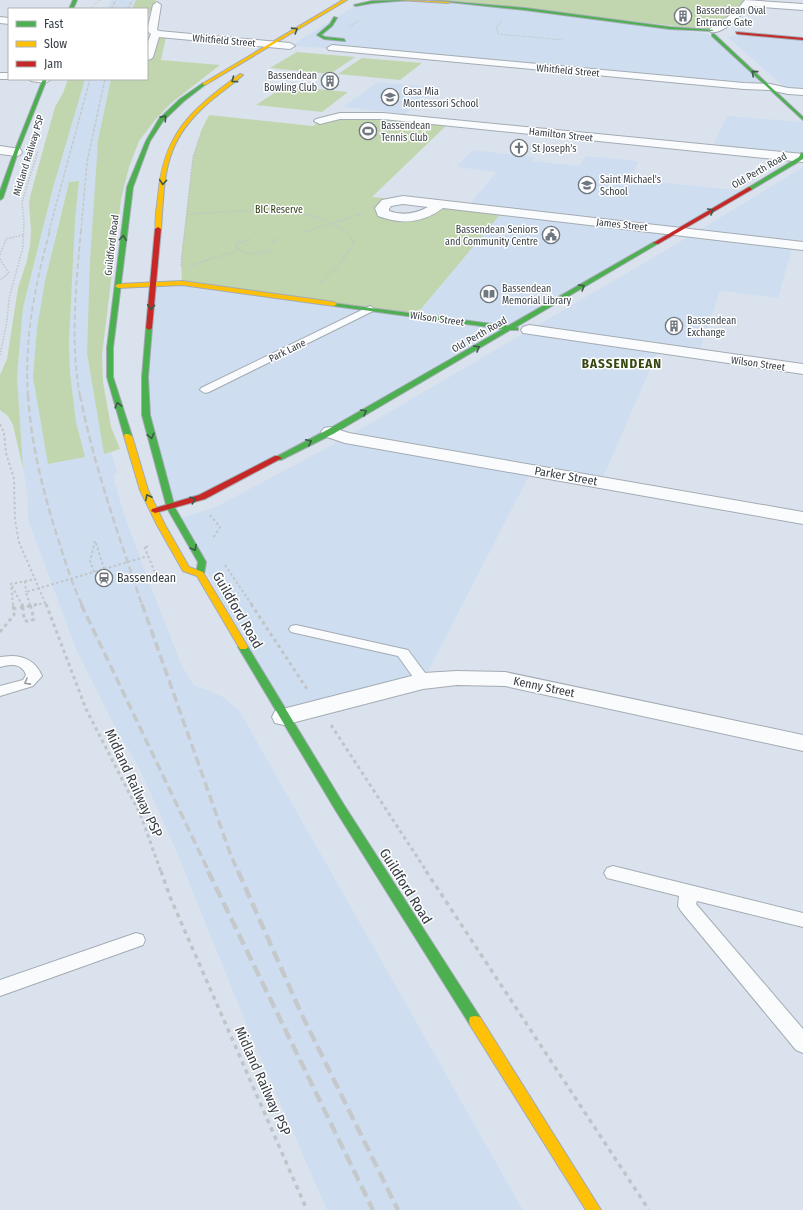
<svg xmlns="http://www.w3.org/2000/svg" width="803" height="1210" viewBox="0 0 803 1210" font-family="'Fira Sans Condensed',sans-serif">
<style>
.built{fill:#cedef0;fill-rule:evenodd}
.green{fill:#c1d6ae}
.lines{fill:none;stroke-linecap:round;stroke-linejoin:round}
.lane-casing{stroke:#a4abb3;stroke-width:2}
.street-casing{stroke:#a4abb3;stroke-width:2}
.fast-casing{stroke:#a4abb3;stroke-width:2}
.slow-casing{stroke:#a4abb3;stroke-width:2}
.jam-casing{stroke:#a4abb3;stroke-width:2}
.path-far4{stroke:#c1c4c8;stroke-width:1;stroke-dasharray:1.5 1.5;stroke-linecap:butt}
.path-far3{stroke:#c1c4c8;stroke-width:1.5;stroke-dasharray:1.5 1.5;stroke-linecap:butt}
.path-far2{stroke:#c1c4c8;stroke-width:2;stroke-dasharray:2.5 2.5;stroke-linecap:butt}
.path-far1{stroke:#c1c4c8;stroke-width:3;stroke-dasharray:3.5 3.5;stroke-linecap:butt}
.path{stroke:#c1c4c8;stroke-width:3.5;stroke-dasharray:4.5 4.5;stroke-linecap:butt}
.lane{fill:#f9fbfc;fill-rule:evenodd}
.street{fill:#f9fbfc;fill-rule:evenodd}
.fast{fill:#4caf50;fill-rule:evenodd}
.slow{fill:#ffc107;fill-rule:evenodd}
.jam{fill:#c62828;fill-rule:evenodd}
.rail-far4{stroke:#c6c9cb;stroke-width:1.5;stroke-dasharray:3.5 1.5;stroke-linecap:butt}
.rail-far3{stroke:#c6c9cb;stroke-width:2;stroke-dasharray:5.5 3;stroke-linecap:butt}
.rail-far2{stroke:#c6c9cb;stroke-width:2.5;stroke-dasharray:7 3.5;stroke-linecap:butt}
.rail-far1{stroke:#c6c9cb;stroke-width:3.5;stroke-dasharray:9 4.5;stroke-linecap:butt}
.rail{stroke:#c6c9cb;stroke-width:4.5;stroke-dasharray:12 5.5;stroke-linecap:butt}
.path-bridge-far1{stroke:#c1c4c8;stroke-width:2;stroke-dasharray:2.5 2.5;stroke-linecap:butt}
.path-bridge{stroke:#c1c4c8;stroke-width:3;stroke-dasharray:3.5 3.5;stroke-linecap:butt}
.oneway{stroke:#3c5a47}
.oneway2{stroke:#989ca0}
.labels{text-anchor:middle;stroke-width:3;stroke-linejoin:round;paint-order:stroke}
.far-poi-label{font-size:10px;fill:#363d44;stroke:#fff;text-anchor:start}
.far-street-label{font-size:10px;fill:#363d44;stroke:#fff}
.far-park-label{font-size:10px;fill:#2c3914;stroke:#fff}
.street-label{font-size:12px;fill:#363d44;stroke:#fff}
.poi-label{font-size:12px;fill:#363d44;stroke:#fff;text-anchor:start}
.far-district-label{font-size:13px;font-weight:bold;letter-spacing:1px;fill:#354611;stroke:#fff}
.near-street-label{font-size:14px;fill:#363d44;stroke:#fff}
</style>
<rect width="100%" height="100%" fill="#dae3ed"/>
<path class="built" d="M112 0H136L132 9H106Z
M372 2 461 3 708 34 770 87 736 81 428 54 290 46 356 5Z
M734 36H769L803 39V92L788 91 728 37Z
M85 79H111L98 141 87 353 104 453 111 452 117 472 113 476 124 514 150 584 181 664 194 685 223 697 239 710 523 1210H327L253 1041 176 850 140 770 113 723 76 649 28 520 27 489 23 469 20 430 17 376 23 308 53 188ZM79 181 75 220 69 343 70 373 76 422 84 457 33 377 37 328 45 281 60 216 69 182Z
M377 82 436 87 405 114 343 107Z
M727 116 803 122V154L711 149Z
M473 150 535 157 532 161 579 166 586 156 639 161 629 179 745 191 330 432 171 508 146 415 152 284 182 283 467 207 497 172 456 167Z
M803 167V246L793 245 778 298 720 291 698 355 659 349 601 482 532 470 423 681 284 717 178 519 216 507 345 438 695 233Z"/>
<path class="green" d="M136 0H156L147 18V9H132Z
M433 0H749L745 7 714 30Z
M147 36 166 37 161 60 220 65 170 104 155 120 139 141 129 167 121 199 102 355 103 382 111 427 120 449 104 454 87 353 90 261 98 140 111 79H147Z
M297 52 355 57 330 74 270 68Z
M362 58 422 63 400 80 338 74Z
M68 79H85L53 188 23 308 17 376 23 469 13 425 8 416 0 410V375L7 359 18 288 27 260 30 245 31 231 29 204 31 193 55 107 63 93Z
M285 86 348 92 322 112 256 105Z
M209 115 313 126 320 121 340 116 450 122 372 197 403 200 387 203 383 213 407 218 441 204 503 211 416 315 182 283 181 258 193 157 201 131Z
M79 181 75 220 69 343 70 373 76 422 85 457 48 464 33 377 37 328 45 281 69 182Z"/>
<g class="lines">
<defs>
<path id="lane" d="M370 306 375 309 373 311 209 392 205 393 200 390 201 388Z
M296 625 408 650 431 681 428 684 423 686 418 684 398 656 291 632 289 629 291 626Z
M11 656C26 656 36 662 42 676L33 686 0 696V686L23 680 26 675C22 663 11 664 0 667V657Z
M613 866 803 913V927L697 901 696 904 803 1029V1053L796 1050 681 911 678 906 679 896 607 878 604 873 607 868Z
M136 933 143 935 145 940 143 945 0 996V980Z"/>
<path id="street" d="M745 0 803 4V10L749 6C743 14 722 35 711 32L709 30 711 28 735 12Z
M157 2 161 5 157 30 159 31 290 43 295 46 290 49 159 37 153 57 151 59 147 60V44L151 34 147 31 153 5Z
M0 17 9 18V24L0 23Z
M332 45 744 83 770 84 788 88 803 89V95L788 94 770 90 744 89 329 50 327 48Z
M0 73H9V79H0Z
M30 79H49L50 80 45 83 31 81Z
M340 113H383L803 154V162L383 119H340L320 124 314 121 316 119Z
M0 146 20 149 22 152 20 155 16 156 0 154Z
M403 196 803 242V250L443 208C423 223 402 225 378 216L375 208 382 200ZM403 204 428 207C415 214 403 216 389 211V209L391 206Z
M529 325 803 364V374L523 333 521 330 523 327Z
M330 427 349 433 803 512V524L345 443 324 436 321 432 324 428Z
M457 671 505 672 803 735V751L505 686 457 685 423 689 284 725 275 723 272 717 275 711 423 673Z"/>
<path id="fast" d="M73 0H77L73 9H69Z
M410 0 372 3 356 6 354 5 372 1Z
M431 0 525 8 670 27 714 30 712 31 670 29 525 10Z
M334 17 337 18 332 26 321 35 325 37 344 39 345 41 324 39 317 35 330 24Z
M712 34H714L803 117V120L712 36Z
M43 79H47L18 152 3 198 0 200V191L14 152Z
M203 83 206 84 184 101 163 121 150 141 133 187 113 348V377L132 436 128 438 124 436 107 377V348L127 187 146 141 159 119 180 99Z
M801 153H803V159L751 190 746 189 799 157Z
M654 242 659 243 516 327 518 328V330H510L333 434 281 460H278L274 458 327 430 503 329 334 306 332 305V303L508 326Z
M149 326 152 328 148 377 150 415 175 508 206 562 204 574 200 577 196 574 198 562 167 508 142 415V377L146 328Z
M243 644 248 647 344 805 480 1017 481 1021 480 1025 475 1026 470 1025 336 811 238 647Z"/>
<path id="slow" d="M343 0H347L205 85 202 84Z
M398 0 450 2 448 3Z
M240 74 243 75C232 85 218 94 207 104 163 143 165 175 161 229L156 230C154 221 157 207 158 197 163 133 191 110 240 74Z
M182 281 334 302 337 304 334 306 182 285 118 288 115 286 118 284Z
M125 434H128L132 436 148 490 165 525 189 567 203 572 204 574 248 647 246 649H240L197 576 183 571 157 525 140 490 124 436Z
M475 1016 480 1017 601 1210H586L470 1025 469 1021 470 1017Z"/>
<path id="jam" d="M736 32 803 38V40L737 34Z
M749 187 752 189 751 190 658 244 653 243Z
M158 227 161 229 152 328 149 330 146 328 155 229Z
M275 456H278L282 458 205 499 155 513 151 511 152 509 199 495Z"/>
</defs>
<use href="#lane" class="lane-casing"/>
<use href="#street" class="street-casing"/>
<use href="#fast" class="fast-casing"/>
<use href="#slow" class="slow-casing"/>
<use href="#jam" class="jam-casing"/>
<path class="path-far4" d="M90 9 100 0
M502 22 496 27 498 34 563 40
M349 26 359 21"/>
<path class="path-far3" d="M187 214C230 212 304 203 341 228 346 231 350 237 354 241 347 259 333 271 319 284
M304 232 364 213
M250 239 237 244 236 248 248 254 271 251
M269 243 279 239
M0 255 6 239 23 235
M0 259 9 273 0 280
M181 266 193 157 199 139
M189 266 238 250
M0 355 7 321 9 299 23 247 24 221 22 202 38 151"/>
<path class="path-far2" d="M0 424 4 433 6 453 14 479 15 520 19 542 46 605
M210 515 220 527 213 538
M96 543 104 569
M148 547 144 546 158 580 162 583 166 578
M225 565 252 605
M94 572 90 561 95 541
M25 581 26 592
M12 586 22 605
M13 605 11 584 36 579
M34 605 46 603"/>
<path class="path-far1" d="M22 604 23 607
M46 604 86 709 141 816 161 872
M251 604 307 689
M13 609 40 604
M0 632 14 615 13 604
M331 725 427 872"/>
<path class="path" d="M161 871 170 897 307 1210
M426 871 649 1210"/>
<use href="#lane" class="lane"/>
<use href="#street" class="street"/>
<use href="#fast" class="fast"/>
<use href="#slow" class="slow"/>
<use href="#jam" class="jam"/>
<path class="rail-far4" d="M111 9 116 0
M127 9 133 0
M49 231 90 79
M81 231 87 162 105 79"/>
<path class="rail-far3" d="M28 396C24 339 35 285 50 230
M80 396C70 344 76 283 81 230"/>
<path class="rail-far2" d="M28 395C31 444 43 492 58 539 65 561 72 584 82 605
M80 395C94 467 119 536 142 605"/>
<path class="rail-far1" d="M81 604 209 872
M142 604 230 853 238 872"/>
<path class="rail" d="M208 871 373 1210
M238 871 301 1013 398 1210"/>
<path class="path-bridge-far1" d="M30 605 26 592 148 556"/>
<path class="path-bridge" d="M23 607 24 620 29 622 34 619 30 604"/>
</g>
<defs><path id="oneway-chevron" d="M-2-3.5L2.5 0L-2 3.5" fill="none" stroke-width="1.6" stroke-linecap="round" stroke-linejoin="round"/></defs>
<g class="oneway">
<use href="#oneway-chevron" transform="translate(295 30) rotate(-32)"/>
<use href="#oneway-chevron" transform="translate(754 73) rotate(-139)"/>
<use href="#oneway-chevron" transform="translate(234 80) rotate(144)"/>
<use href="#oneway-chevron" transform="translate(164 118) rotate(-48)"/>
<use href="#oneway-chevron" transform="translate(163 182) rotate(95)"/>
<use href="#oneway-chevron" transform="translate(711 211) rotate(-30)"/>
<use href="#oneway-chevron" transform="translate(123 238) rotate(-85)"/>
<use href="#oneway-chevron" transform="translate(582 287) rotate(-31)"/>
<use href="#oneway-chevron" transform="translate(151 307) rotate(94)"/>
<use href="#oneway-chevron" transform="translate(477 348) rotate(-30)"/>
<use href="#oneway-chevron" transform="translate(118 405) rotate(-105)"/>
<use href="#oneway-chevron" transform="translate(364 412) rotate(-30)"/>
<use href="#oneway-chevron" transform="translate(151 436) rotate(76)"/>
<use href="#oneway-chevron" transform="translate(309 442) rotate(-27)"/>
<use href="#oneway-chevron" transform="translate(148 497) rotate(-117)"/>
<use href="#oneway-chevron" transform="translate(193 500) rotate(-18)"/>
<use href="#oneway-chevron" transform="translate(194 548) rotate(60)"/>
</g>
<use class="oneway2" href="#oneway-chevron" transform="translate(27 682) rotate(151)"/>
<defs>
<symbol id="building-ring" viewBox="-11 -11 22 22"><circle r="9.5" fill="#fff" stroke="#6f777f" stroke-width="1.5"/><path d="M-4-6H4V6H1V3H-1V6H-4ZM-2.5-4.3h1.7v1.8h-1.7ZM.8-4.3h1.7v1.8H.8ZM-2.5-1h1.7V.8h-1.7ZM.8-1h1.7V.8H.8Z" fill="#6f777f"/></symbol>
<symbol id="school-ring" viewBox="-11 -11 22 22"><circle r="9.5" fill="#fff" stroke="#6f777f" stroke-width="1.5"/><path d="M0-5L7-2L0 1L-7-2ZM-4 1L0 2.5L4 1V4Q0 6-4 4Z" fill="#6f777f"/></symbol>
<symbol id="stadium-ring" viewBox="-11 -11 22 22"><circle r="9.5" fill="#fff" stroke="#6f777f" stroke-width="1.5"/><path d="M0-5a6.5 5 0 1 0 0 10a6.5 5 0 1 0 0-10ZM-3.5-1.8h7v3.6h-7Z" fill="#6f777f"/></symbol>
<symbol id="church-ring" viewBox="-11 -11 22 22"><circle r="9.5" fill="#fff" stroke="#6f777f" stroke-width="1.5"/><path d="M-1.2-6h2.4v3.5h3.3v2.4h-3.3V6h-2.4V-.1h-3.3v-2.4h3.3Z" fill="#6f777f"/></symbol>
<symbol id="civic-ring" viewBox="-11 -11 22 22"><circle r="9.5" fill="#fff" stroke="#6f777f" stroke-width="1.5"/><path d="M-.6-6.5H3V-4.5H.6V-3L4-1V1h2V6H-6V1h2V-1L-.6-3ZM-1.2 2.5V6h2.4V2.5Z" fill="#6f777f"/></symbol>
<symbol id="library-ring" viewBox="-11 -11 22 22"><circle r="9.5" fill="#fff" stroke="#6f777f" stroke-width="1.5"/><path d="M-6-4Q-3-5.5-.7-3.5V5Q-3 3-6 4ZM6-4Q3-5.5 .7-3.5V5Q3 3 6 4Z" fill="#6f777f"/></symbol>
<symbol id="station-ring" viewBox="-11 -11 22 22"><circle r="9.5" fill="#fff" stroke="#6f777f" stroke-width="1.5"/><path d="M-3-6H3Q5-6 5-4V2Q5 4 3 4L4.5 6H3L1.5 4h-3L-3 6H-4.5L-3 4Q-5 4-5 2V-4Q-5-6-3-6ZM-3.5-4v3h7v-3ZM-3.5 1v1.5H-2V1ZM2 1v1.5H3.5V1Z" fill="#6f777f"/></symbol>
</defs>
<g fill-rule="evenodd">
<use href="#building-ring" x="673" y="6" width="20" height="20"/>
<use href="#building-ring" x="320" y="71" width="20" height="20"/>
<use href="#school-ring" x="380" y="87" width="20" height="20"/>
<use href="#stadium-ring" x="358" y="121" width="20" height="20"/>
<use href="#church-ring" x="509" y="138" width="20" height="20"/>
<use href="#school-ring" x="577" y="175" width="20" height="20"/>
<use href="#civic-ring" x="541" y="225" width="20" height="20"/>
<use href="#library-ring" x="479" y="284" width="20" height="20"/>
<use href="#building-ring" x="664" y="316" width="20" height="20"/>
<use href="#station-ring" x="94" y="568" width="20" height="20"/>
</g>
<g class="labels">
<g class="far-poi-label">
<text x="696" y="14">Bassendean Oval<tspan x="696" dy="12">Entrance Gate</tspan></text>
<text x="317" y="79" text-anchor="end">Bassendean<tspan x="317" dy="12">Bowling Club</tspan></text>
<text x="403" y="95">Casa Mia<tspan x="403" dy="12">Montessori School</tspan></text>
<text x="381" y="129">Bassendean<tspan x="381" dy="12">Tennis Club</tspan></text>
<text x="532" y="152">St Joseph's</text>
<text x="600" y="183">Saint Michael's<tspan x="600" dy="12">School</tspan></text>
<text x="538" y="233" text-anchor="end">Bassendean Seniors<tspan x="538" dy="12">and Community Centre</tspan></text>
<text x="502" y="292">Bassendean<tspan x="502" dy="12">Memorial Library</tspan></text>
<text x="687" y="324">Bassendean<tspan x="687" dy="12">Exchange</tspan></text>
</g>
<g class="far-street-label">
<text transform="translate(224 40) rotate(5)" y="4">Whitfield Street</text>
<text transform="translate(568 70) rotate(5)" y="4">Whitfield Street</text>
<text transform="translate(561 134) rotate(6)" y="4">Hamilton Street</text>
<text transform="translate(28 155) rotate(-73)" y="4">Midland Railway PSP</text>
<text transform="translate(759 170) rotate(-30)" y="4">Old Perth Road</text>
<text transform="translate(622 224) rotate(6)" y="4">James Street</text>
<text transform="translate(111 245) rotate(-83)" y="4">Guildford Road</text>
<text transform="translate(437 318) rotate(8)" y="4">Wilson Street</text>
<text transform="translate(479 334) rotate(-30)" y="4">Old Perth Road</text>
<text transform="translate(287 350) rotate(-26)" y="4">Park Lane</text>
<text transform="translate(758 363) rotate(8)" y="4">Wilson Street</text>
</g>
<g class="far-park-label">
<text x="279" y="213">BIC Reserve</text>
</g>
<g class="street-label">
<text transform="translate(566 476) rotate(10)" y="4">Parker Street</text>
<text transform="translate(544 687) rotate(12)" y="4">Kenny Street</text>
</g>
<g class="poi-label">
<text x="117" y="582">Bassendean</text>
</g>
<g class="far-district-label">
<text x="622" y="368">BASSENDEAN</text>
</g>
<g class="near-street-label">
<text transform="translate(238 610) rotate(60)" y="5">Guildford Road</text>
<text transform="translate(134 783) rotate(65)" y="5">Midland Railway PSP</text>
<text transform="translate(406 886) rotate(58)" y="5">Guildford Road</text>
<text transform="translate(263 1081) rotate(66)" y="5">Midland Railway PSP</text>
</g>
</g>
<rect x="8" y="8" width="140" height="72" fill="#ffffff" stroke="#afb1b4"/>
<rect x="16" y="21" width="20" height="6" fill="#4caf50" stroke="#afb1b4"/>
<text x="44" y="28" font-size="12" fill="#363d44">Fast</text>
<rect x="16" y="41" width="20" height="6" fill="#ffc107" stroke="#afb1b4"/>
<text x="44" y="48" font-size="12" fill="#363d44">Slow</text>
<rect x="16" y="61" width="20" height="6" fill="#c62828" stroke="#afb1b4"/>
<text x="44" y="68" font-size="12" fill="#363d44">Jam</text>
</svg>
